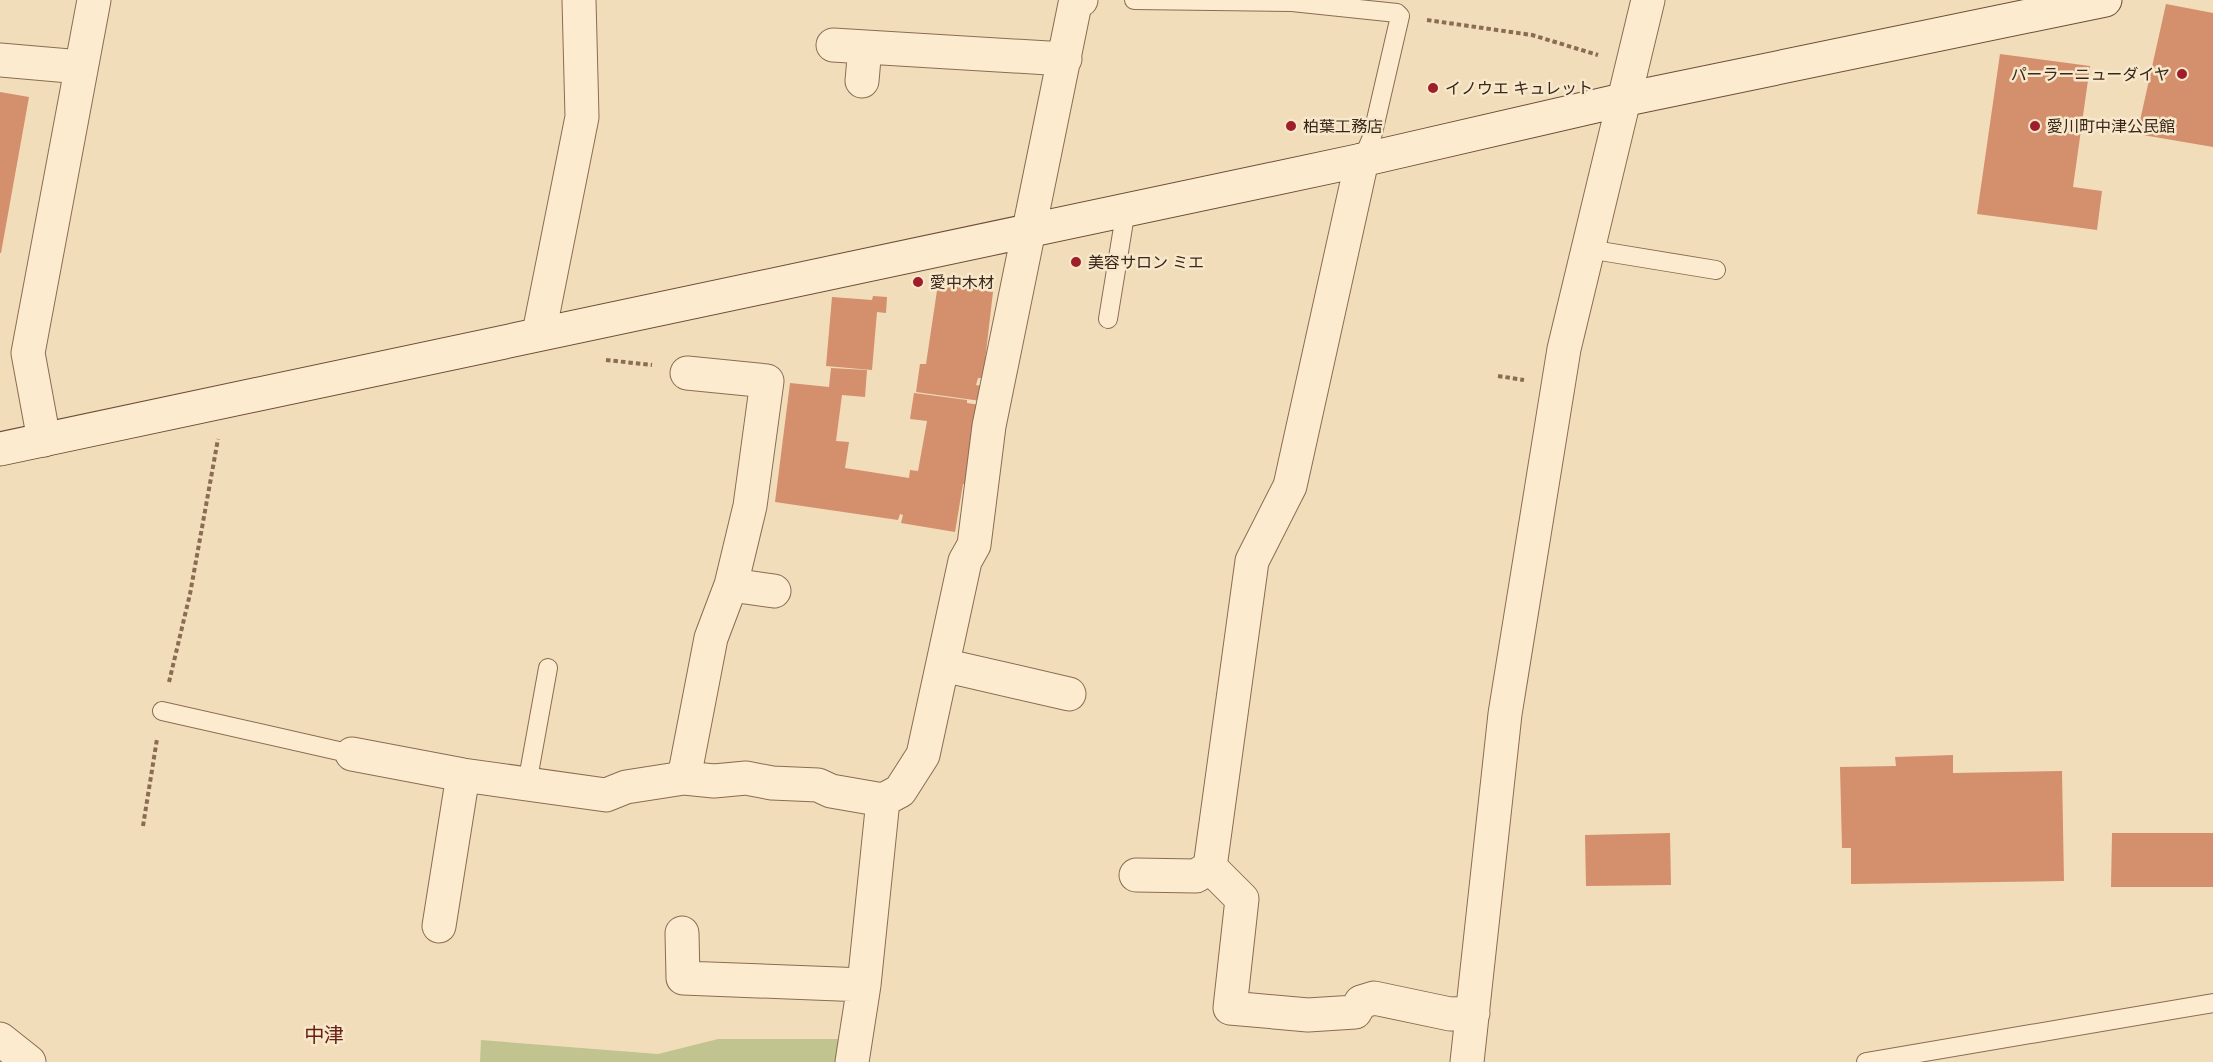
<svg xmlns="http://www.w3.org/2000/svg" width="2213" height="1062" viewBox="0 0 2213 1062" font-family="Lora,'Noto Sans JP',serif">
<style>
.cemetery{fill:#c2c48f}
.building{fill:#d48f6d}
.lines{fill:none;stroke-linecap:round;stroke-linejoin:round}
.lane-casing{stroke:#8a6c53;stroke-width:20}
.street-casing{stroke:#8a6c53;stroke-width:35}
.secondary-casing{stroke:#6c4d37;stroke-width:35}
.path{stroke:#8a6c53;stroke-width:4;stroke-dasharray:4.5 3;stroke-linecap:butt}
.lane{stroke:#fcebce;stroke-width:18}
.street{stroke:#fcebce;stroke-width:33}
.secondary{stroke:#fcebce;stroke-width:33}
.poi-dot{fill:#9e1e2a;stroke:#f8e8cb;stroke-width:2}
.labels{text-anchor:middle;stroke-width:5;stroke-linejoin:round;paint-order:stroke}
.poi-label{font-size:16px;fill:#38261a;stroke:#f8e8cb;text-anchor:start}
.quarter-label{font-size:20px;fill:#682015;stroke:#f8e8cb}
</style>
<rect width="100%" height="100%" fill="#f2ddbb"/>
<path class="cemetery" d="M718 1039H844L842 1062H480L481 1040 658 1054Z"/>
<path class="building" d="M2166 4 2213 13V147L2137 134Z
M2000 54 2090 66 2073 187 2102 191 2097 230 1977 214Z
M0 92 29 97 1 253H0Z
M949 276 967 278 966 287 993 292 983 378H978L976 385 982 386 981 401 916 392 920 364H926L938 284 946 285Z
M873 296 887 297 886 313 877 312 872 370 826 366 832 297 872 300Z
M831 368 867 370 865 397 842 395 836 441 849 442 845 468 909 478 910 470 918 471 927 421 910 419 914 393 967 400V403L980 405 968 485 963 484 955 532 901 523 903 515 900 514 898 520 775 502 790 383 829 387Z
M1953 755V773L2062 771 2064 881 1851 884V848H1842L1840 767 1896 766 1895 757Z
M1670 833 1671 885 1586 886 1585 835Z
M2112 833H2213V887H2111Z"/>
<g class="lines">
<defs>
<path id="lane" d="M1134 0 1292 2 1397 13 1400 16 1372 137 1362 160
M1588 249 1716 270
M1108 319 1126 209
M162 711 352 754
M527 784 548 668
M1866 1062 2213 1003"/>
<path id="street" d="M833 45 1065 59
M0 60 81 67
M862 81 865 47
M1362 160 1290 486 1252 561 1210 867 1242 899 1230 1008 1308 1015 1355 1012 1361 1002 1374 998 1450 1014 1473 1013
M539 333 582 117 579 0
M44 440 28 353 94 0
M731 585 774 591
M943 665 1069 694
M352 754 463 775 606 795 626 787 684 778 714 781 746 778 772 783 818 785 831 791 883 800 900 791 923 755 965 561 974 545 989 426 1075 4 1081 0
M684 778 711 638 731 585 750 506 767 381 687 373
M1136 875 1196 876 1210 867
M439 926 463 775
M682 933 683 978 864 985
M0 1039 29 1062
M852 1062 864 985 883 800
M1467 1062 1505 714 1564 349 1648 0"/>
<path id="secondary" d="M0 449 1362 160 1622 100 2105 0"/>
</defs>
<use href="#lane" class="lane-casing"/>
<use href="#street" class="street-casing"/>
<use href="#secondary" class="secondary-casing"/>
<path class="path" d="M1427 20 1532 35 1598 55
M606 360 652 365
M1498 376 1524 380
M169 682 190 594 218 439
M143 826 157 739"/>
<use href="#lane" class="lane"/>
<use href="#street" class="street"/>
<use href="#secondary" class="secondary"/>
</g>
<g class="poi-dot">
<circle cx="2182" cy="74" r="6"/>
<circle cx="1433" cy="88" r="6"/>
<circle cx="1291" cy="126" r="6"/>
<circle cx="2035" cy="126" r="6"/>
<circle cx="1076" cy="262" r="6"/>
<circle cx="918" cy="282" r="6"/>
</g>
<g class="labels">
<g class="poi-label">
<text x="2170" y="80" text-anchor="end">パーラーニューダイヤ</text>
<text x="1445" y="94">イノウエ キュレット</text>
<text x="1303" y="132">柏葉工務店</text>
<text x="2047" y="132">愛川町中津公民館</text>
<text x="1088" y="268">美容サロン ミエ</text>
<text x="930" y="288">愛中木材</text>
</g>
<g class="quarter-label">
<text x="324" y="1042">中津</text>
</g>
</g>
</svg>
